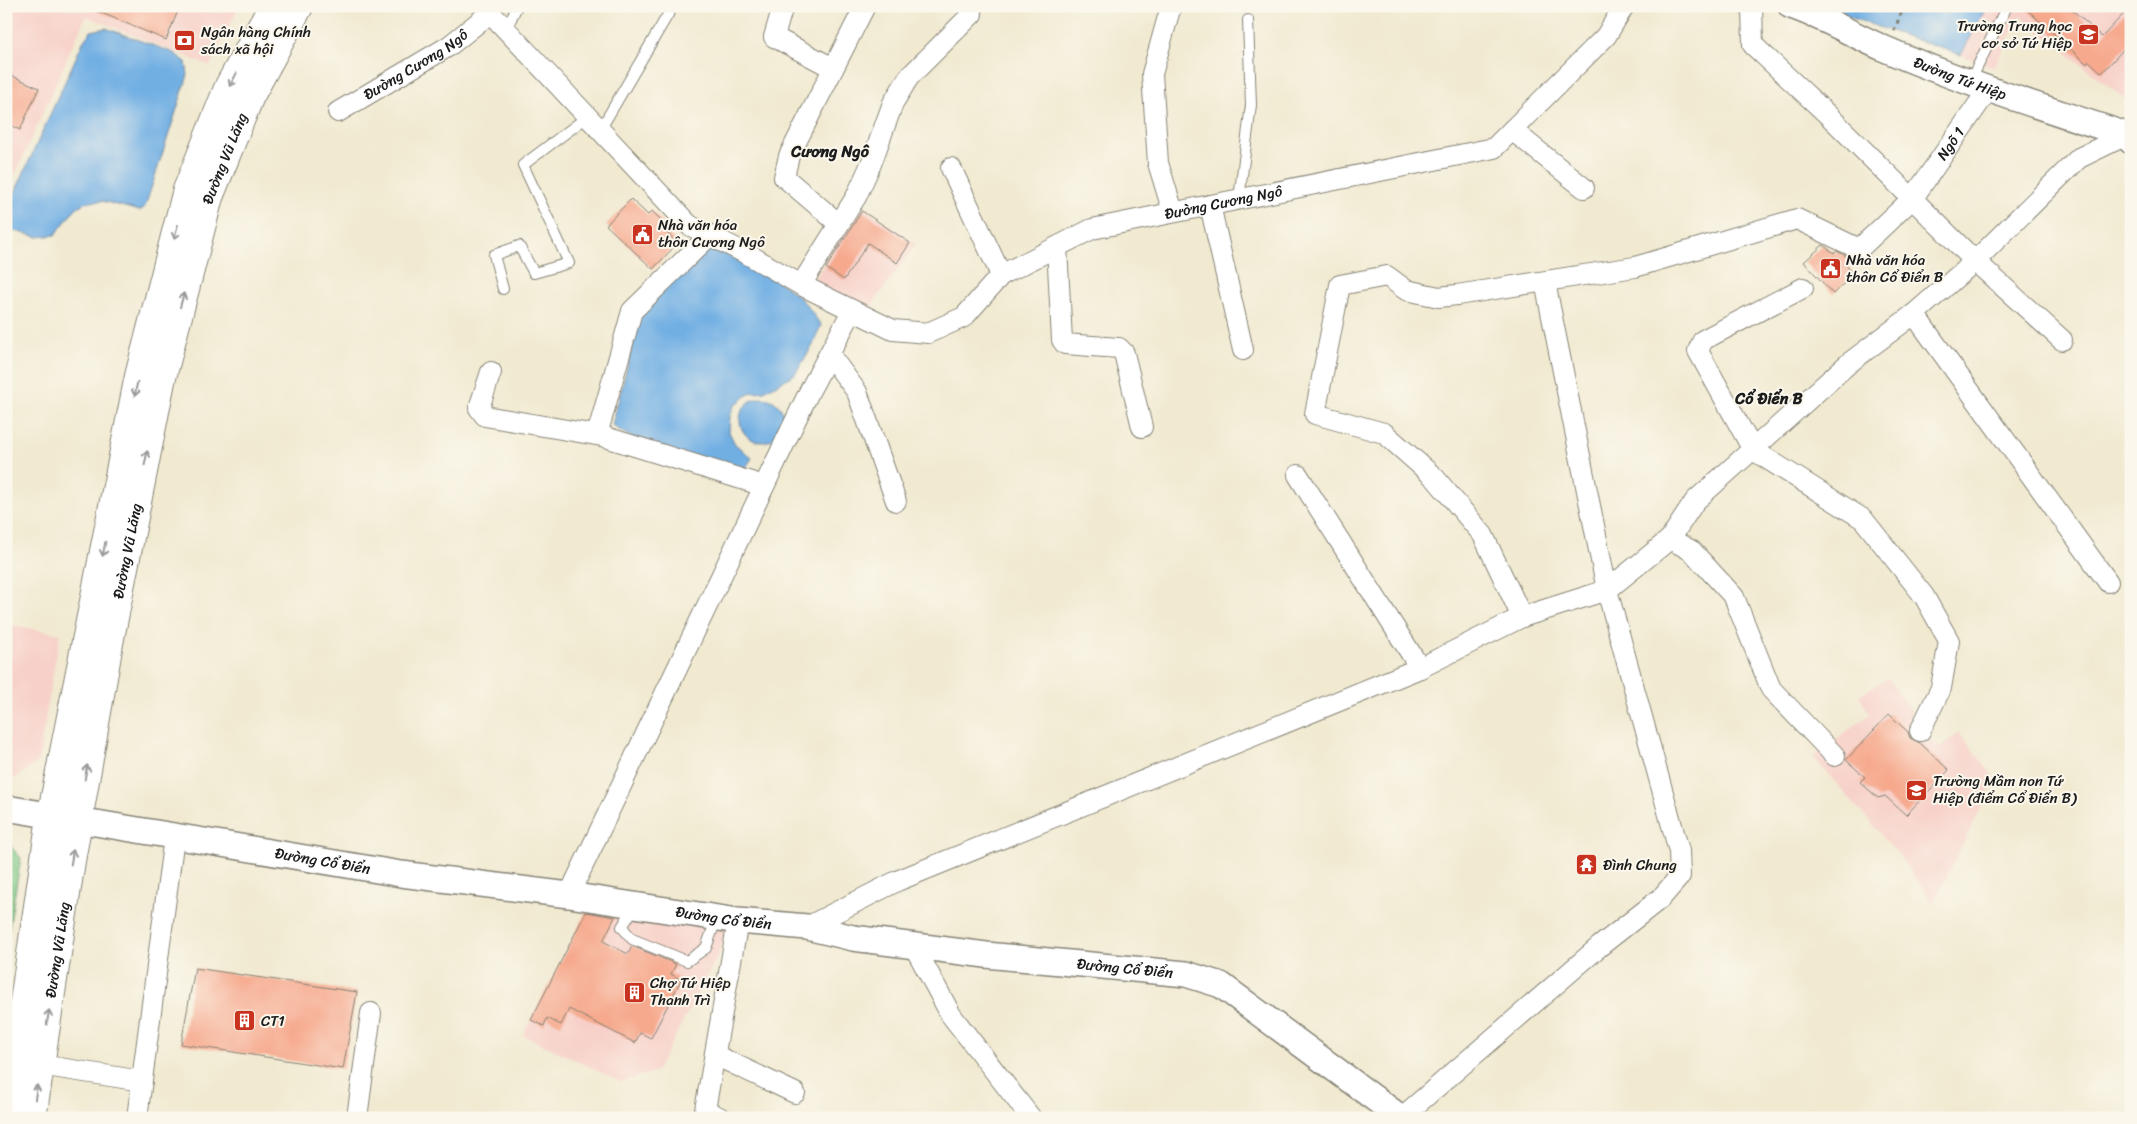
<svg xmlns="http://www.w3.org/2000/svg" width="2137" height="1124" viewBox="0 0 2137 1124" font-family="Sriracha,sans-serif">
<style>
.built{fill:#f7d1c9}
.green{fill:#7cc683;stroke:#4c7150}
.water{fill:#71afe3;stroke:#466680}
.building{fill:#f6a98d}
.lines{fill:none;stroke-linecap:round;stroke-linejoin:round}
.service-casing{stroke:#868376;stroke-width:12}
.minor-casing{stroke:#868376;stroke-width:22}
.tertiary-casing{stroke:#868376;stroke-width:28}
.secondary-casing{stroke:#868376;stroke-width:30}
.path{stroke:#868376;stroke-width:3;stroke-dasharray:4 4;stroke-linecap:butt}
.service{stroke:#fff;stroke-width:10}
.minor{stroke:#fff;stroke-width:20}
.tertiary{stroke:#fff;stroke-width:25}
.secondary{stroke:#fff;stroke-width:28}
.oneway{stroke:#999}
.labels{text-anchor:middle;stroke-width:4;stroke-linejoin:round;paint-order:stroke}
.poi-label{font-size:15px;fill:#1c1c1c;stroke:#fbf7ec;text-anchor:start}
.street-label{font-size:15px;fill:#1c1c1c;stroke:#fbf7ec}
.neighbourhood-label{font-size:16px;font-weight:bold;fill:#1c1c1c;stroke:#fbf7ec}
</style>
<rect width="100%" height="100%" fill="#fbf7ec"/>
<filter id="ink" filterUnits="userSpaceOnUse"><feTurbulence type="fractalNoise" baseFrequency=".02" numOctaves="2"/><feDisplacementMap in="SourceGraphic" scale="10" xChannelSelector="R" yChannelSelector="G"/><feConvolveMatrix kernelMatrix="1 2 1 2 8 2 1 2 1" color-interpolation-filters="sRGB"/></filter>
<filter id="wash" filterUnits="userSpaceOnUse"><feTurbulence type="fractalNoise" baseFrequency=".0096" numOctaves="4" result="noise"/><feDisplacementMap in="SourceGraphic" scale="20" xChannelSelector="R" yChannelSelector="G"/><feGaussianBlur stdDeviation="1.12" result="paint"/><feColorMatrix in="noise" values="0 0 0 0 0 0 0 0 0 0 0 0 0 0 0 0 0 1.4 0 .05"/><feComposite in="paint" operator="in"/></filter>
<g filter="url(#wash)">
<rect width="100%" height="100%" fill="#f1ead1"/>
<path class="built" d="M6 6H239L210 66 86 16 6 195Z
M1987 6H2131V92L2125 99 2020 16 1994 67 1961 55Z
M861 206 916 244 866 313 816 285 815 278Z
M6 624 60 634 38 762 6 784Z
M1888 678 1911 710V725L1941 748 1958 732 1996 779 1933 903 1898 854 1813 757 1870 714 1859 695Z
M591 902 727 922 721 949 657 1071 621 1082 523 1035Z"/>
<path class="green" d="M6 841 21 858 6 946Z"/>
<path class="water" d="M1834 6H1911L1919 10 1921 6H1987L1961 55 1832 11Z
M106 28 174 53 186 62 188 75 145 207 140 211 102 201 86 202 76 208 55 235 38 237 8 229 6 212 83 42 91 31Z
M711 247C742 257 774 276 799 297 808 305 814 316 821 325L813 345 795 374 764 391 750 393 734 406 730 416 729 432 735 444 752 458 745 469C703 459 646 452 612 425L643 305Z
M740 420a22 22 0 1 1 44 0a22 22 0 1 1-44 0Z"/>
<g id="blocks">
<path class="building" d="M85 6H180L166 40Z
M2023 6H2068L2102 37 2131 6V41L2102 73 2089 61 2087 64Z
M6 73 39 88 20 130 6 123Z
M631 199 648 215 652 211 663 222 659 226 678 243 653 269 606 225Z
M862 211 910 243 897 263 868 243 844 280 826 268Z
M1823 245 1834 253 1837 251 1848 257 1849 261 1845 264 1854 274 1833 294 1804 262Z
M1889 714 1908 732 1910 738 1920 743 1949 770 1906 815 1885 796 1878 798 1860 782 1865 777 1846 760Z
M586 912 615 917 603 941 628 954 632 946 676 964 671 974 681 980 651 1038 640 1033 635 1043 569 1009 561 1025 547 1018 544 1026 531 1020Z
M195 968 357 992 343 1069 181 1044Z"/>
</g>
</g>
<g filter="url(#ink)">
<use href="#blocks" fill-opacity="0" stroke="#868376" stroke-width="1"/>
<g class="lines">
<defs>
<path id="service" d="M506 30 517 6
M1970 82 2007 6
M600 130 673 6
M1239 199 1251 105 1248 20
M503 289 494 255 519 246 534 273 569 263 523 165 587 117
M635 906 622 927 632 939 687 961 706 948 717 917"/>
<g id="minor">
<path id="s1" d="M484 6 689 225 749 255 801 285 893 330 928 333 964 317 1001 275 1092 229 1494 148 1606 36 1624 6"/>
<path d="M783 6 774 37 833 68"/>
<path d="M1171 6 1152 74 1158 163 1173 212"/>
<path d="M1752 6 1753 45 1828 115 1975 261 2062 340"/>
<path id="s2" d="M338 112 449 46 490 13"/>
<path d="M1512 130 1584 188"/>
<path d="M951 168 1001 275"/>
<path d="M1210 205 1243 350"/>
<path d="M839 224 784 177 789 156 865 6"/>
<path d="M1057 247 1062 340 1065 344 1119 348 1124 353 1142 427"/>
<path d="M801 285 856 197 871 164 893 103 909 77 972 14"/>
<path d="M1803 288 1703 340 1698 351 1753 450 1863 519 1924 596 1949 641 1941 688 1920 731"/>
<path d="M1914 314 2108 582"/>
<path d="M829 354 857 392 896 501"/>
<path d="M491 372 479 408 485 416 602 436 764 486"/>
<path d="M597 435 632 311 710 235"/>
<path d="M1298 475 1420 668"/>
<path d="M1670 539 1692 551 1734 597 1771 689 1835 756"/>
<path id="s3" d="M1522 617 1483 535 1435 478 1384 433 1315 414 1340 285 1387 276 1406 290 1439 297 1457 295 1635 267 1797 219 1859 249 1913 198 1988 90"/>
<path d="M569 895 810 390 852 311"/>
<path d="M807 927 897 881 1420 668 1522 617 1607 590 1670 539 1695 501 1849 363 1914 314 1975 261 2079 158 2126 135"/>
<path d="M914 946 951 1015 1031 1118"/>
<path d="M715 1055 795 1093"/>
<path d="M40 1065 142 1081"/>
<path d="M137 1118 174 837"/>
<path d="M357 1118 371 1013"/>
<path d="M721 1118 705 1110 738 921"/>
<path d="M1401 1118 1600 946 1661 898 1680 876 1679 851 1607 590 1545 282"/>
</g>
<g id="tertiary">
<path id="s4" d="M1791 6C1824 17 1853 35 1885 49 1963 83 2045 108 2126 135L2131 141"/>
<path id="s5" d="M6 808 401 874 569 895 738 921 807 927 853 938 986 955 1186 974 1221 985 1401 1118"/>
</g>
<g id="secondary">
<path d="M7 1118 51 817 139 376 187 190 229 86 273 6"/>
<path id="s6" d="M32 1118 71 861 109 643 161 381 209 197 250 96 299 6"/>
</g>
</defs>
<use href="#service" class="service-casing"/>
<use href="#minor" class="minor-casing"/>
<use href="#tertiary" class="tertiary-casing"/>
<use href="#secondary" class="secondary-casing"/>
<path class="path" d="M1894 31 1904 6"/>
<use href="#service" class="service"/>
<use href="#minor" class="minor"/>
<use href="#tertiary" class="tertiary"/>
<use href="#secondary" class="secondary"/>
</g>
<defs><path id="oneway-shaft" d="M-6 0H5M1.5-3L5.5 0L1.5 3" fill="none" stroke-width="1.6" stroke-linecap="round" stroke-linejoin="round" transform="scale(1.25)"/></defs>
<g class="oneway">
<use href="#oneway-shaft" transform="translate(233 80) rotate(118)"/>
<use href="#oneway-shaft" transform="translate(176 232) rotate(104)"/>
<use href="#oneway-shaft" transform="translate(182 300) rotate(-75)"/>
<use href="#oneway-shaft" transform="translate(136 389) rotate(101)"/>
<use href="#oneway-shaft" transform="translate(146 458) rotate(-79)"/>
<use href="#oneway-shaft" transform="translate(104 549) rotate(101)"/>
<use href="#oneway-shaft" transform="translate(86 772) rotate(-80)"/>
<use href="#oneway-shaft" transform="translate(72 857) rotate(-81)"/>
<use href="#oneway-shaft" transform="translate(48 1017) rotate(-81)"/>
<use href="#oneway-shaft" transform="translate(36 1092) rotate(-82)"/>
</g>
</g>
<defs>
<symbol id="school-square" viewBox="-11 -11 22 22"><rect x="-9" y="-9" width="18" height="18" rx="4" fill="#c8321e" stroke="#fbf7ec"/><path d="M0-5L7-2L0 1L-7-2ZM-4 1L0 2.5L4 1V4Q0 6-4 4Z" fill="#fff"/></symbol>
<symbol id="bank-square" viewBox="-11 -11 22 22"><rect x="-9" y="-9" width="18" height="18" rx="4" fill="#c8321e" stroke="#fbf7ec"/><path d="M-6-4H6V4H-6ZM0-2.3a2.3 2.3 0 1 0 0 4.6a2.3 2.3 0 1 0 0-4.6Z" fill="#fff"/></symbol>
<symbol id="civic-square" viewBox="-11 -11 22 22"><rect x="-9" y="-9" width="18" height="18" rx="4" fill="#c8321e" stroke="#fbf7ec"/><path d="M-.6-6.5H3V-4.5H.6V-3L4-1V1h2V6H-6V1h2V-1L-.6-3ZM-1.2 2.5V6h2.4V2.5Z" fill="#fff"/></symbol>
<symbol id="temple-square" viewBox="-11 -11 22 22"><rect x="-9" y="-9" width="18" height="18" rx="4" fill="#c8321e" stroke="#fbf7ec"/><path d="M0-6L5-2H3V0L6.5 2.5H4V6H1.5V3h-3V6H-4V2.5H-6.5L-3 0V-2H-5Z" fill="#fff"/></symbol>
<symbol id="building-square" viewBox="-11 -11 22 22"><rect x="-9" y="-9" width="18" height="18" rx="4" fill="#c8321e" stroke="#fbf7ec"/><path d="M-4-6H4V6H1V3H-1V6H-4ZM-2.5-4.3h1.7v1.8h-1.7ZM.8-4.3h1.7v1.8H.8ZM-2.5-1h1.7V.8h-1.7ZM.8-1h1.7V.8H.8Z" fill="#fff"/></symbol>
</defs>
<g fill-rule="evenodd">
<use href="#school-square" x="2076" y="22" width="25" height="25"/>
<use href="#bank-square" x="172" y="28" width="25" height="25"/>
<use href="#civic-square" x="630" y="222" width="25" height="25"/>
<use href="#civic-square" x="1818" y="256" width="25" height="25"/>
<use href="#school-square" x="1904" y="778" width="25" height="25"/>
<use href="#temple-square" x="1574" y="852" width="25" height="25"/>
<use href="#building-square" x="622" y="980" width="25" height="25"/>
<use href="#building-square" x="232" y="1008" width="25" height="25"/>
</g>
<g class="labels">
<g class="poi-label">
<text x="2072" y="31" text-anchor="end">Trường Trung học<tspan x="2072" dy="17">cơ sở Tứ Hiệp</tspan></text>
<text x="201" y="37">Ngân hàng Chính<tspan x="201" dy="17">sách xã hội</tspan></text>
<text x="658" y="230">Nhà văn hóa<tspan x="658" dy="17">thôn Cương Ngô</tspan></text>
<text x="1846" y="265">Nhà văn hóa<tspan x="1846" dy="17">thôn Cổ Điển B</tspan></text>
<text x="1933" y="786">Trường Mầm non Tứ<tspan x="1933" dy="17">Hiệp (điểm Cổ Điển B)</tspan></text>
<text x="1603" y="870">Đình Chung</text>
<text x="650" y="988">Chợ Tứ Hiệp<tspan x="650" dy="17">Thanh Trì</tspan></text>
<text x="261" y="1026">CT1</text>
</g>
<g class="street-label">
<text dy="5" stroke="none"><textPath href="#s2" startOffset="91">Đường Cương Ngô</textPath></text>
<text dy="5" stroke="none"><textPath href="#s4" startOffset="184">Đường Tứ Hiệp</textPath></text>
<text dy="5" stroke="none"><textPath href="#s3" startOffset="1118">Ngõ 1</textPath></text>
<text dy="5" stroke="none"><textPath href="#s6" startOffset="980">Đường Vũ Lăng</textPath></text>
<text dy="5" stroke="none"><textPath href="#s1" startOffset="896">Đường Cương Ngô</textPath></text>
<text dy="5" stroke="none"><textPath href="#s6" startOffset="575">Đường Vũ Lăng</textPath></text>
<text dy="5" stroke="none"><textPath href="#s5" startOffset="321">Đường Cổ Điển</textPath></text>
<text dy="5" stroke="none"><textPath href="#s5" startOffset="726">Đường Cổ Điển</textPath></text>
<text dy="5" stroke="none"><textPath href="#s6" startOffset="170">Đường Vũ Lăng</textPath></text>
<text dy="5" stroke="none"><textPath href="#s5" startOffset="1131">Đường Cổ Điển</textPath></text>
</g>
<g class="neighbourhood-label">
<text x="830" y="157">Cương Ngô</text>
<text x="1769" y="404">Cổ Điển B</text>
</g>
</g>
<rect width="2137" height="1124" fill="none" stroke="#fbf7ec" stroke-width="25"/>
</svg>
